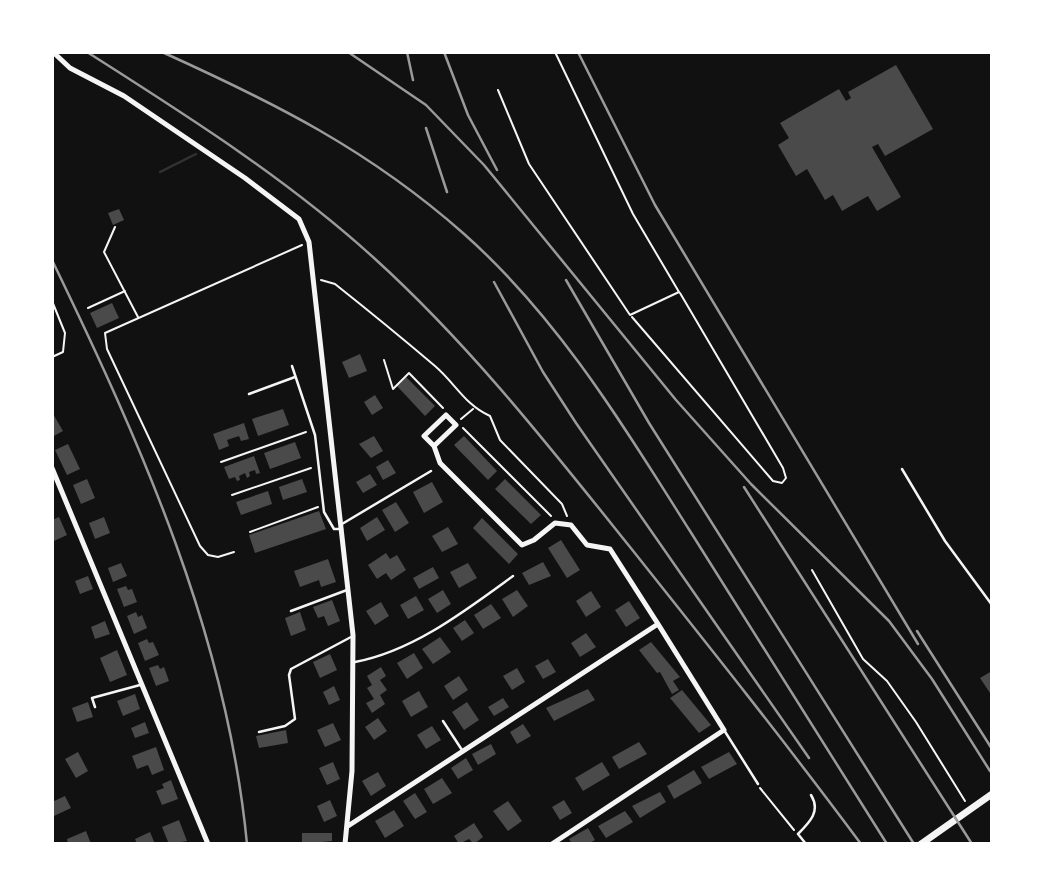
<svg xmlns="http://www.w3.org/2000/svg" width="1044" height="896" viewBox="0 0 1044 896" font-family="Ubuntu,sans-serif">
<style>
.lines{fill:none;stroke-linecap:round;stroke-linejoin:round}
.stream{stroke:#333;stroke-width:2.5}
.building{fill:#4a4a4a}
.path{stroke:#f5f5f5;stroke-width:2}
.service{stroke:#f5f5f5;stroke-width:2.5}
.minor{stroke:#f5f5f5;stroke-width:5}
.tertiary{stroke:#f5f5f5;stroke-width:7}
.rail{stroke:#9a9a9a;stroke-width:2.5}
</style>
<rect width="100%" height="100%" fill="#111"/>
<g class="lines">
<path class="stream" d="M160 172 196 154"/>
</g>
<path class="building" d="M896 65 933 129 885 156 878 144 872 147 901 197 877 211 868 196 842 211 833 195 825 200 807 169 796 176 778 145 789 138 780 123 839 89 846 101 851 98 848 92Z
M119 209 124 220 113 225 108 213Z
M112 303 119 318 97 328 90 313Z
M360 354 367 371 349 378 342 362Z
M406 377 435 406 425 416 397 386Z
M375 395 383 408 372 415 364 402Z
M283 409 289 425 258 436 252 419Z
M52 412 63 431 52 437Z
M244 423 249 439 241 441 239 436 227 440 229 446 219 450 213 434Z
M374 436 383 451 371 458 359 444Z
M464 436 497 471 488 480 454 445Z
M295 442 301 458 270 469 264 453Z
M68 444 80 469 67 475 55 450Z
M254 456 260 473 256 474 255 470 249 472 250 476 247 478 245 473 239 476 240 480 237 481 235 477 229 479 224 467Z
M388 460 396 473 383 480 376 467Z
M370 474 377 485 363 493 356 482Z
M87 479 95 498 81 504 73 485Z
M302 479 307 492 283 500 279 487Z
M505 479 541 515 531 524 495 489Z
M432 482 443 502 424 513 413 492Z
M268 491 272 504 241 515 236 502Z
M396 502 409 523 395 532 382 510Z
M319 511 326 529 255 553 249 535Z
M59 517 67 535 54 541 52 520Z
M104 517 110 533 95 539 89 523Z
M377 517 385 530 367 541 360 528Z
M482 518 518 554 509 564 473 528Z
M448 527 458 544 442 552 432 536Z
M561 540 580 570 567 578 548 548Z
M386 553 390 559 397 555 406 570 391 580 386 573 377 579 368 565Z
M328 559 336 582 321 587 319 580 300 587 294 571Z
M543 562 551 576 529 585 522 573Z
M121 563 127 576 113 582 108 568Z
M468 563 477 578 459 588 450 572Z
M433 567 439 578 419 589 413 578Z
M88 576 93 589 80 594 75 581Z
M126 586 128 590 132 589 137 602 124 607 117 589Z
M443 590 451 604 437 613 428 599Z
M517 590 528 606 513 617 502 599Z
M591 591 601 607 586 617 576 601Z
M416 596 424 610 408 619 400 605Z
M332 600 340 621 328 626 324 616 318 618 313 607Z
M629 601 640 618 626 627 615 610Z
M381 602 389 616 375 625 366 611Z
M491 604 501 618 483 629 474 615Z
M136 612 138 617 142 615 147 628 134 634 127 616Z
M300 612 306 630 291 636 285 618Z
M465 620 474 633 462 641 453 628Z
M105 621 110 634 95 639 91 627Z
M586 633 596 647 580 657 571 643Z
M440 637 451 652 433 664 422 649Z
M147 639 149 643 153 642 159 655 145 661 138 643Z
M651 642 680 677 673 681 679 690 672 694 660 672 657 673 639 650Z
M117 650 127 675 110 682 100 658Z
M414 653 423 668 407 679 397 663Z
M330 654 337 670 320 678 313 662Z
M548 659 556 672 543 679 535 666Z
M158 665 160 669 164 667 169 681 156 686 149 668Z
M381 667 386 676 380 680 387 690 380 695 385 704 372 713 366 703 374 699 367 688 372 685 367 676Z
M517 668 525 682 512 690 503 676Z
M992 671V696L980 678Z
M459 676 468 690 453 700 444 686Z
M334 686 340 700 329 705 323 692Z
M588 689 595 700 554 721 546 708Z
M682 690 711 725 699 733 670 698Z
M419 691 428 707 411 717 402 701Z
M135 694 140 709 123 716 117 701Z
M503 698 509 707 494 716 488 707Z
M88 702 93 717 77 722 72 708Z
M467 702 479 720 464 730 452 712Z
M378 718 387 731 374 740 365 727Z
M145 722 149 733 135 738 131 728Z
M333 723 341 740 325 747 317 730Z
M523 724 531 736 517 744 510 732Z
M432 726 441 740 426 749 417 735Z
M286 730 288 743 259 748 256 736Z
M639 742 647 754 619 769 612 757Z
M491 744 496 754 478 765 472 754Z
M156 747 164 770 152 775 148 765 137 769 132 756Z
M78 752 88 771 76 778 65 759Z
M729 752 737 764 709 779 701 767Z
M466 758 473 770 458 779 451 768Z
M333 762 340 779 327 785 319 768Z
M602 762 610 775 583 791 575 778Z
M694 770 702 783 674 799 667 786Z
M378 772 386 786 371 796 362 781Z
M442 778 452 793 433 804 424 789Z
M171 780 178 799 162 805 156 791 164 788 162 784Z
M660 792 666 802 640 818 632 806Z
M415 793 427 812 415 819 403 801Z
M65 796 71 808 54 816 52 802Z
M330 800 337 816 324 822 317 806Z
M564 800 572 813 560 820 552 807Z
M508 801 522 821 508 831 493 811Z
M394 810 404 826 385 838 375 821Z
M625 811 633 822 606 838 598 826Z
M179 820 187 841 169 844 162 827Z
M474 823 483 837 474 844 469 839 459 844 454 836Z
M588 828 595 840 588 844H572L569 839Z
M86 831 91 844H68L67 839Z
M150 832 155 844H137L135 839Z
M302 833H332V841L302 844Z"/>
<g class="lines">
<path class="path" d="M498 90 529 164 630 315 679 292 633 214 555 52
M115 227 104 252 138 317
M321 280 335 284C369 311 402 338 435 366 455 383 465 405 490 416L500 440 562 504 567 516
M52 301 65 333 63 352 52 357
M88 308 125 291
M632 317 773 481 782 483 786 478 783 468 680 293
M384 360 393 389 409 373 443 408
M461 419 473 409
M463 428 551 516
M221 462 306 432
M232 495 311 468
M250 532 318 507
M234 552 218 557 208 555 200 546 107 349 105 333 302 245
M812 570 863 659 887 681 916 722 965 801
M760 788 794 830"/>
<path class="service" d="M292 366 315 435 324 512 334 529H342
M249 394 295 377
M902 469 945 541 992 605
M342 524 431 471
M291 611 347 590
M355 662C413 651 465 611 513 576
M95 707 92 698 140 685
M443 721 462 750
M724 730 758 784
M259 732 285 726 295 719 289 675 291 669 351 637
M806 844 798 834C810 822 821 811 811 795"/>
<path class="minor" d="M53 52 70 68 124 96 245 178 299 219 309 242 353 635 352 771 345 844
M434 446 456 425 446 415 424 436 434 446 440 463 522 545 534 540 555 523 571 525 587 545 610 549 658 624
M52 468 208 844
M348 826 658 624 724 730 552 844"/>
<path class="tertiary" d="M921 844 992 794"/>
<path class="rail" d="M87 52C186 115 286 178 374 258 470 345 549 446 630 547 708 645 786 743 861 844
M162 52C275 103 369 150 463 233 558 317 623 425 690 531 755 635 821 739 887 844
M348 52 426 105 484 165 676 400 751 484 889 621 932 679 990 771
M407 52 413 80
M444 52 468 115 497 170
M578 52 655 205 918 644
M426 128 447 192
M52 260C142 446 227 636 247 844
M566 280 649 423 914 844
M494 282 543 372 576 423 809 758
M744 487 972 844
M917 631 992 749"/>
</g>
<rect width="1044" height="896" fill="none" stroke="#ffffff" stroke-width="108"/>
</svg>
